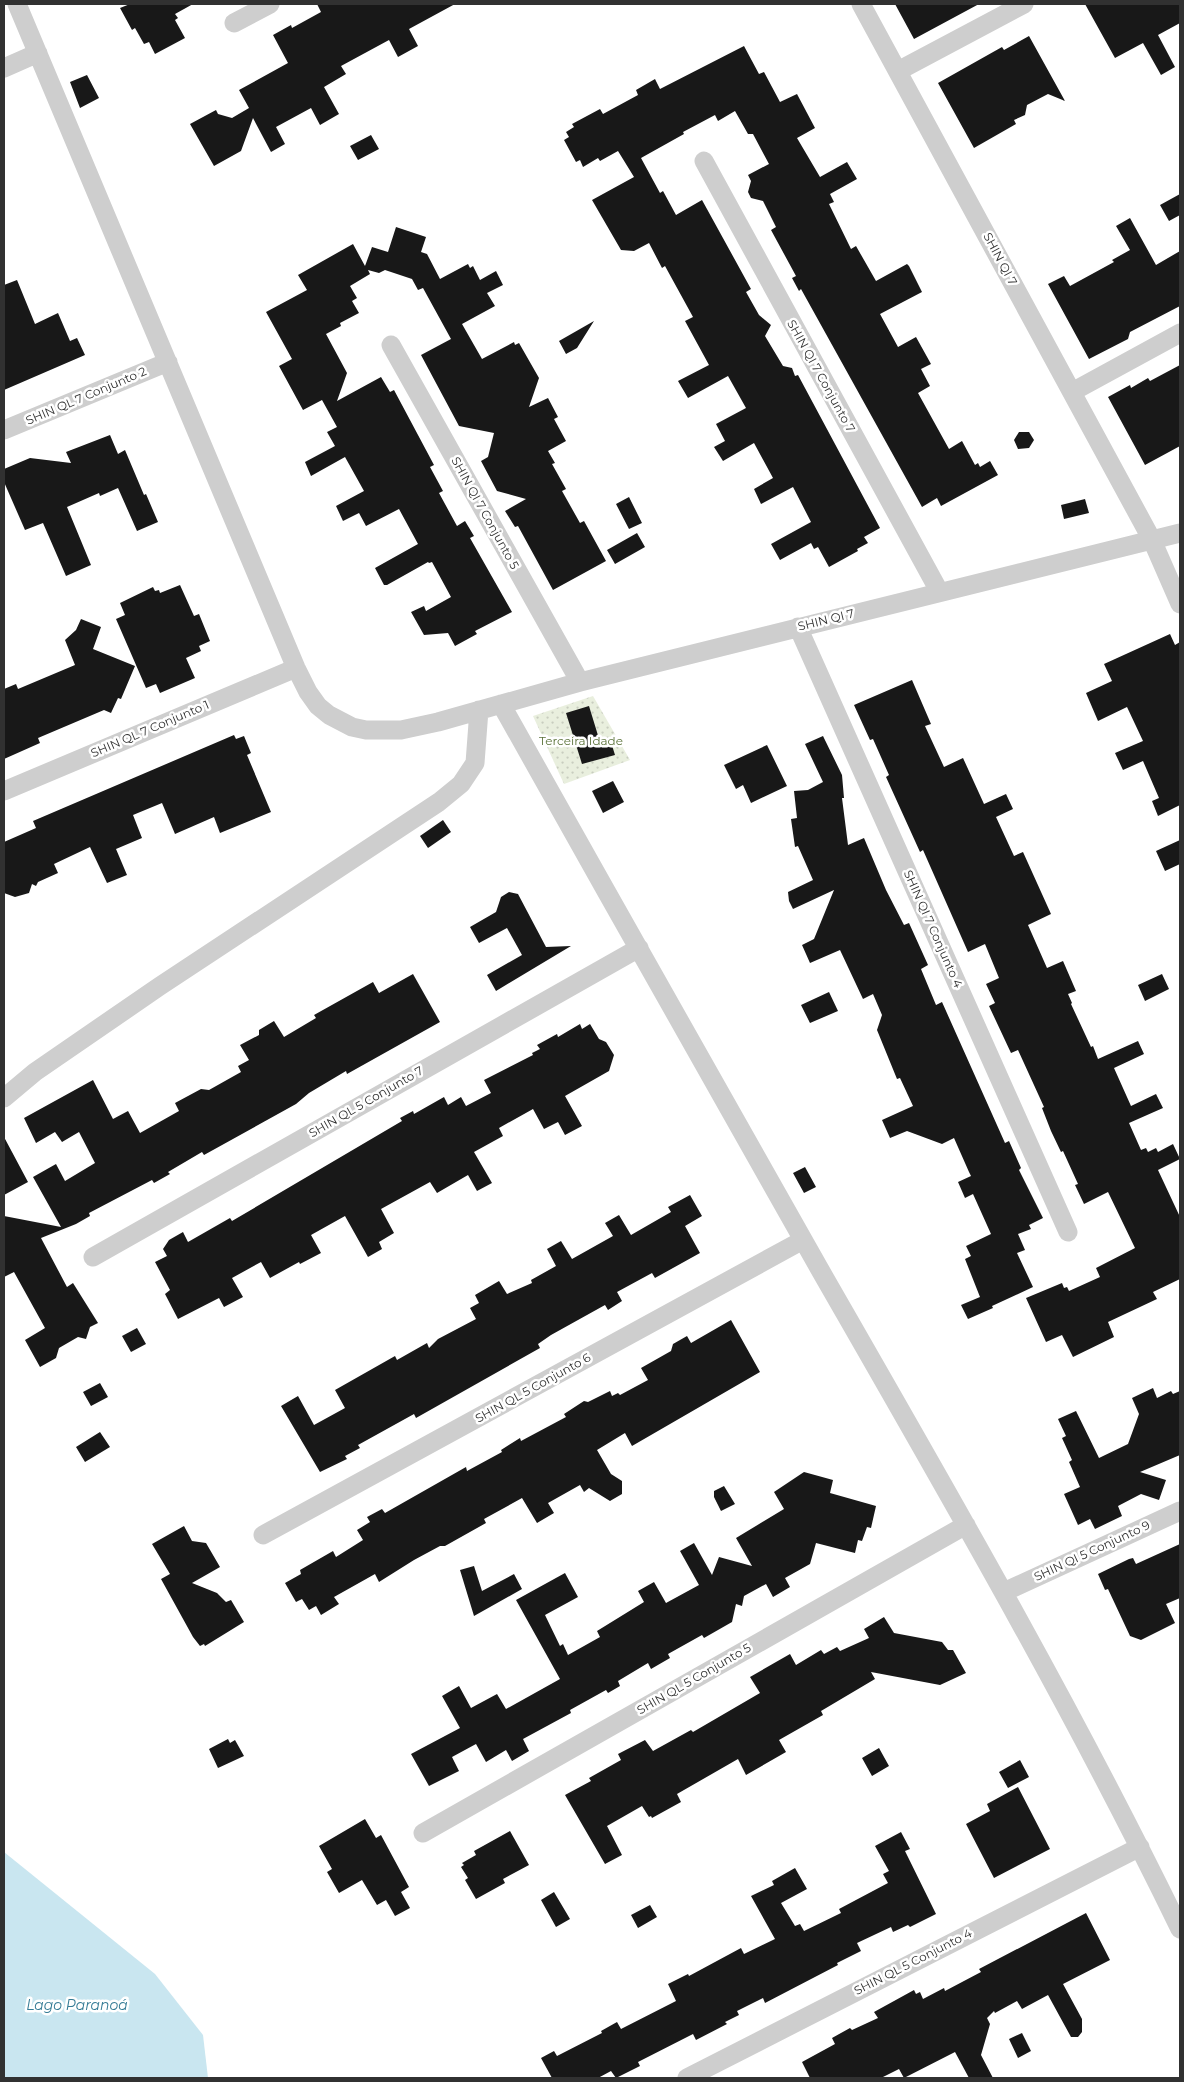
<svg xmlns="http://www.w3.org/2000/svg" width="1184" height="2082" viewBox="0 0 1184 2082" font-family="Montserrat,sans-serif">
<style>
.park{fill:url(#park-dots)}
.water{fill:#c9e6f0}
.building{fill:#181818}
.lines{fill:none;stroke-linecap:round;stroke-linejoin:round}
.minor{stroke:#cecece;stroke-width:19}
.labels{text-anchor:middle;stroke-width:5;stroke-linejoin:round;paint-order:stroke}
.street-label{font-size:12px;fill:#313131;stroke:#fff}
.park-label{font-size:12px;fill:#5b7239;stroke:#fff}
.water-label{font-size:14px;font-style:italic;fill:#347b95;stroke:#fff}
</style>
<defs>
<pattern id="park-dots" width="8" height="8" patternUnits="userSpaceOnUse" patternTransform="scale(1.25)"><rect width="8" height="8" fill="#e9efde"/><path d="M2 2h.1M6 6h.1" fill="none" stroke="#c8cdbf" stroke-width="1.8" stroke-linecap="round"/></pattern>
</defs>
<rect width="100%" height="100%" fill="#fff"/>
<path class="park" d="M593 696 630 760 564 784 533 716Z"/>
<path class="water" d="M4 1852 155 1974 203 2035 208 2078H4Z"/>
<path class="building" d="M130 4H193L175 14 178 18 175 20 185 38 155 54 149 42 144 44 135 28 132 30 120 8Z
M317 4H455L409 29 418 46 398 57 389 40 341 66 346 74 324 87 339 114 320 125 311 108 276 127 285 144 271 152 253 118 241 151 214 166 190 124 216 110 218 114 232 118 249 108 239 90 288 63 273 35 291 25 292 28 321 12Z
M895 4H979L914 39Z
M1085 4H1180V23L1158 35 1175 67 1161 75 1143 43 1115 58Z
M1029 36 1065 101 1048 94 1027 105 1025 115 1014 120 1016 124 974 148 938 83 1002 47 1004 50Z
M744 46 759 74 764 72 780 102 797 94 815 128 797 138 820 177 847 162 857 179 830 194 834 202 829 204 851 249 856 246 876 281 907 264 909 266 922 292 880 314 898 347 916 337 931 364 921 369 930 386 918 393 949 449 962 441 975 465 978 463 980 467 990 461 998 475 941 506 937 498 922 507 801 289 799 291 792 278 796 276 771 230 776 227 763 201 751 198 748 192 751 181 748 175 769 164 753 134H748L735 111 718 121 715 115 683 132 684 134 641 158 660 193 663 191 676 215 702 200 751 289 746 292 759 315 771 325 765 336 783 366 792 368 795 376 798 375 880 528 864 537 868 543 857 549 858 551 829 567 818 547 814 549 811 543 780 560 771 544 811 522 793 487 761 504 754 489 773 478 754 443 723 461 714 447 725 441 716 424 746 408 728 376 688 398 678 381 709 365 685 321 693 317 665 266 662 268 649 243 634 251 621 250 592 200 634 177 618 151 600 161 598 158 583 167 580 160 576 162 564 140 569 137 566 132 574 127 572 124 600 109 603 114 638 95 636 90 655 79 660 89Z
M87 75 99 98 80 108 70 82Z
M371 135 379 149 358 160 350 146Z
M1180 194V215L1169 221 1160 205Z
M1130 218 1156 265 1180 251V306L1130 332 1128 339 1089 359 1048 284 1064 276 1070 286 1114 262 1112 260 1130 250 1116 226Z
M396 227 426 237 421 252 427 254 440 279 468 264 470 268 473 266 480 280 496 271 503 285 487 293 495 306 462 324 482 359 514 342 515 345 519 343 539 378 529 407 548 398 558 417 554 419 566 441 548 451 555 463 552 464 566 489 562 491 580 523 584 521 606 561 553 590 518 526 515 527 505 511 526 499 497 491 481 461 488 457 494 433 459 426 421 355 451 339 423 288 418 290 412 279 385 270 379 273 368 270 370 274 350 286 357 298 352 301 359 313 340 323 341 326 326 334 347 373 337 401 381 377 390 392 394 390 434 465 430 467 443 491 439 493 457 526 465 521 474 536 470 538 512 612 475 631 477 634 455 646 448 633 424 635 411 612 424 606 426 611 451 597 432 562 429 563 428 562 387 585H384L375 568 418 544 399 509 366 526 359 513 343 521 336 506 364 491 345 457 311 476 305 462 335 446 327 432 337 427 322 400 303 410 279 366 292 359 266 312 307 290 298 275 353 244 365 266 372 247 388 252Z
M17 280 35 324 58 313 70 341 77 338 85 355 4 390V285Z
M594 321 577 348 566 354 559 341Z
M1180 365V446L1145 465 1108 397 1130 385 1131 388 1148 378 1150 381Z
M1019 432H1029L1034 440 1029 448 1018 449 1014 440Z
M110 435 118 454 125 450 144 495 146 494 158 522 137 531 118 488 100 496 99 493 67 507 91 565 66 576 43 523 25 530 4 482V469L30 458 71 463 66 452Z
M629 497 642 523 629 529 616 504Z
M1085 499 1089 513 1064 519 1061 505Z
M637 533 645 547 615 564 607 550Z
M180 585 194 616 199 614 210 641 199 646 201 651 186 658 195 678 160 693 156 684 146 688 116 619 125 615 120 603 153 587 155 591 159 590 160 593Z
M81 619 101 627 93 649 135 666 121 699 118 698 111 713 104 710 38 738 40 743 4 759V689L16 684 18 689 75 665 65 640 76 630Z
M1170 634 1175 645 1180 642V805L1158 816 1152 801 1159 798 1143 761 1123 770 1115 753 1143 741 1127 707 1098 721 1086 693 1112 681 1104 664Z
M912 680 931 724 925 726 944 767 963 758 984 804 1006 794 1013 809 996 817 1014 856 1023 852 1051 914 1028 925 1047 968 1063 961 1076 991 1068 994 1072 1003 1071 1004 1091 1047 1093 1046 1098 1059 1138 1041 1144 1054 1114 1068 1131 1106 1156 1094 1163 1108 1129 1123 1141 1150 1146 1148 1148 1152 1156 1148 1158 1152 1173 1144 1180 1159 1158 1170 1180 1217V1279L1153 1292 1157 1299 1108 1322 1114 1337 1073 1357 1062 1335 1046 1342 1026 1298 1062 1283 1064 1288 1067 1287 1069 1291 1100 1277 1096 1268 1135 1248 1108 1192 1084 1204 1075 1185 1078 1184 1063 1151 1061 1152 1051 1131 1042 1108 1044 1107 1018 1050 1011 1053 989 1006 995 1003 986 984 999 978 985 944 968 952 923 850 920 852 886 777 889 775 873 739 870 740 854 705Z
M589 706 600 742 610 739 615 755 582 764 566 713Z
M234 735 236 739 244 736 251 753 247 755 271 812 220 833 214 817 175 834 162 803 133 815 142 838 116 849 127 875 107 883 90 847 54 864 58 873 38 882 36 886 32 884 29 893 15 897 4 893V842L36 828 33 821Z
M823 736 842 775 844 798H842L848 845 864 838 886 890 904 925 909 923 928 965 921 969 936 1005 942 1002 1005 1143 1009 1141 1021 1168 1019 1170 1043 1218 1029 1225 1031 1229 1018 1234 1025 1250 1017 1253 1033 1287 992 1306 993 1308 968 1319 961 1305 980 1297 965 1259 971 1256 966 1246 991 1234 973 1194 965 1198 958 1182 971 1176 969 1172 954 1138 942 1144 907 1131 890 1138 882 1120 913 1106 900 1078 897 1079 877 1030 882 1015 873 994 863 999 840 950 810 963 802 945 814 939 834 890 793 909 789 901 788 892 813 880 798 846 795 847 791 819 797 818 794 791 808 790 823 782 805 744Z
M767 745 787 786 751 803 743 785 736 789 724 765Z
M613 781 624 802 603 813 592 791Z
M443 820 451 832 428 848 420 836Z
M1180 840V864L1165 871 1156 851Z
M509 892 518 894 546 947 571 946 496 991 487 975 522 955 507 928 479 943 470 927 496 912 501 897Z
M413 974 440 1022 347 1074 346 1071 309 1093 296 1104 204 1155 202 1152 168 1172 170 1174 154 1183 152 1180 89 1213 90 1216 76 1224 41 1238 67 1287 73 1283 98 1323 90 1327 86 1339 78 1337 59 1348 56 1358 40 1367 25 1340 45 1328 14 1272 4 1277V1216L61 1227 33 1177 56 1164 65 1181 95 1163 79 1132 62 1142 55 1132 36 1143 24 1118 93 1080 113 1119 128 1111 140 1133 179 1111 175 1103 201 1089 209 1090 241 1072 238 1066 249 1060 240 1045 259 1035V1030L274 1021 284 1037 316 1018 314 1015 373 982 379 993Z
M1162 974 1169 989 1145 1001 1138 985Z
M829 992 838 1011 810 1023 801 1005Z
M580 1024 582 1029 590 1024 599 1039 606 1042 614 1055 609 1071 565 1096 582 1126 565 1135 558 1122 544 1129 533 1109 499 1128 503 1136 474 1152 492 1183 477 1191 468 1175 437 1193 430 1182 381 1209 394 1233 379 1242 382 1249 368 1257 345 1216 311 1235 321 1253 300 1264 299 1262 270 1278 261 1262 232 1278 243 1297 224 1307 219 1298 178 1319 165 1294 170 1290 155 1262 167 1256 163 1249 169 1240 183 1232 188 1242 230 1218 232 1221 402 1121 400 1118 413 1111 414 1114 444 1097 448 1105 461 1097 466 1106 491 1093 484 1080 533 1055 532 1053 540 1049 537 1045 557 1034 558 1037Z
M4 1137 28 1182 4 1195Z
M805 1167 816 1187 804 1193 793 1173Z
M690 1195 702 1216 685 1226 700 1253 655 1278 652 1273 617 1292 622 1301 608 1310 605 1305 551 1335 538 1344 540 1348 416 1418 414 1414 358 1445 360 1448 345 1456 347 1459 320 1472 281 1406 298 1396 314 1425 345 1408 335 1390 395 1356 397 1360 427 1343 429 1348 438 1339 476 1319 470 1308 479 1303 475 1295 499 1281 507 1294 532 1283 531 1280 556 1266 547 1249 561 1241 572 1259 613 1236 605 1223 619 1215 631 1235 671 1212 668 1207Z
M731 1320 760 1372 632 1446 625 1433 597 1450 611 1474 622 1481V1494L610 1501 589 1488 584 1492 580 1485 548 1503 554 1513 537 1523 522 1498 484 1519 486 1523 445 1546H440L414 1560 379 1582 375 1574 334 1597 339 1604 321 1615 316 1606 309 1610 302 1599 296 1602 285 1583 301 1574 300 1570 333 1551 336 1557 363 1540 357 1530 370 1522 367 1517 382 1509 385 1513 466 1467 467 1471 502 1452 501 1450 520 1438 521 1441 566 1417 564 1414 584 1401 588 1402 610 1391 612 1396 618 1393 620 1395 648 1380 641 1368 671 1351 673 1344 687 1336 691 1343Z
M137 1328 146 1344 131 1352 122 1336Z
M100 1383 108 1397 91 1406 83 1392Z
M1153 1388 1157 1398 1171 1391 1173 1394 1180 1391V1455L1140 1472 1166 1480 1159 1500 1141 1494 1118 1506 1122 1516 1095 1529 1090 1519 1078 1525 1064 1494 1080 1487 1069 1462 1072 1460 1062 1438 1066 1436 1058 1419 1076 1411 1099 1458 1128 1444 1139 1414 1132 1398Z
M100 1432 110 1447 85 1462 76 1447Z
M804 1472 833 1480 830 1493 876 1506 871 1528 867 1527 862 1541 858 1540 855 1553 816 1543 810 1564 785 1578 790 1587 773 1597 766 1584 744 1596 742 1606 736 1604 732 1622 704 1638 702 1635 668 1654 670 1658 651 1669 648 1663 618 1681 620 1686 608 1693 606 1690 570 1710 571 1713 523 1739 529 1751 512 1761 506 1750 486 1762 476 1744 452 1757 459 1771 429 1786 411 1754 460 1728 442 1696 459 1686 471 1708 497 1694 506 1709 560 1679 516 1600 565 1573 578 1597 545 1615 560 1646 563 1644 568 1655 600 1637 597 1631 644 1602 638 1591 654 1582 666 1603 699 1585 680 1551 694 1543 712 1575 719 1557 752 1566 736 1538 784 1509 774 1492Z
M724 1486 735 1504 721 1511 714 1497V1491Z
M184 1526 192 1541 206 1543 220 1567 192 1583 217 1593 226 1602 231 1600 244 1622 205 1646 204 1644 200 1646 193 1637 161 1579 170 1574 152 1544Z
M1180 1544V1598L1166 1604 1175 1623 1141 1640 1130 1636 1108 1589 1105 1590 1098 1574 1129 1559 1133 1558 1136 1564Z
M474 1566 482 1591 514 1574 522 1589 474 1616 460 1570Z
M884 1617 894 1633 942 1642 948 1650H953L966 1673 940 1685 871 1672 875 1679 821 1711 823 1715 779 1740 786 1752 746 1775 738 1759 677 1794 681 1802 652 1818 651 1816 649 1817 642 1806 607 1826 622 1855 605 1864 565 1795 591 1781 589 1778 621 1760 618 1754 645 1740 653 1751 691 1730 693 1732 760 1693 750 1677 790 1654 796 1665 821 1650 824 1654 837 1647 840 1651 869 1638 864 1629Z
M228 1739 230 1743 235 1740 244 1756 218 1768 209 1749Z
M879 1748 889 1766 872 1776 862 1758Z
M1020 1760 1029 1777 1008 1788 999 1772Z
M1018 1787 1050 1849 994 1878 966 1824 990 1811 987 1804Z
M365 1819 376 1838 381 1835 409 1887 401 1892 410 1908 395 1916 386 1900 377 1905 362 1880 339 1893 327 1872 332 1869 319 1846Z
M510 1831 529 1865 503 1879 505 1883 476 1899 465 1880 468 1878 461 1867 464 1865 462 1863 476 1855 474 1851Z
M901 1832 910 1849 905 1851 936 1914 910 1927 908 1925 893 1932 891 1927 857 1943 861 1951 837 1963 838 1965 765 2003 763 1998 737 2011 739 2015 725 2022 727 2024 696 2040 693 2034 638 2062 640 2066 616 2078 611 2071 598 2078H552L541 2058 554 2051 557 2056 602 2033 601 2031 617 2022 621 2029 676 2001 668 1984 688 1974 689 1976 741 1948 744 1954 775 1939 751 1896 774 1885 772 1881 795 1868 807 1889 781 1903 795 1926 800 1924 804 1931 841 1913 839 1909 888 1883 883 1874 889 1871 875 1846Z
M554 1892 570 1919 556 1927 541 1900Z
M650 1905 657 1917 638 1928 631 1915Z
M1086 1913 1110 1960 1063 1984 1082 2019V2032L1078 2037H1071L1048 1995 1022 2009 1017 2001 995 2013 994 2011 987 2018 990 2024 981 2055 993 2078H969L955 2052 904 2078 899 2069 881 2078H810L802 2062 835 2044 832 2038 850 2028 852 2030 878 2018 874 2012 914 1990 916 1994 920 1992 923 1999 944 1988 945 1991 981 1972 979 1969Z
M1022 2033 1031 2051 1018 2058 1009 2039Z"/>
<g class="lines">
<path class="minor" d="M17 4 296 668 308 692 318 706 329 715 352 727 366 730H401L438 722 580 682 1180 533
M861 4 1152 540 1180 604
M234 23 270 4
M4 68 38 53
M898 71 1024 4
M704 161 939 591
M391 345 580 682
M1072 392 1180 333
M4 430 168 362
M798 627 1068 1232
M501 704C607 892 712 1081 819 1268 944 1486 1070 1703 1180 1929
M4 791 296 668
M4 1098 35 1072 160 986 439 802 461 784 475 763 479 710
M93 1257 639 948
M263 1535 803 1240
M1004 1592 1180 1511
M423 1833 966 1525
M687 2078 1140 1847"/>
</g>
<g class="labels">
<g class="street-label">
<text transform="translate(1000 259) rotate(62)" y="4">SHIN QI 7</text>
<text transform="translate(821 376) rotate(61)" y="4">SHIN QI 7 Conjunto 7</text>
<text transform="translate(86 396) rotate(-23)" y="4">SHIN QL 7 Conjunto 2</text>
<text transform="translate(485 513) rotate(61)" y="4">SHIN QI 7 Conjunto 5</text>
<text transform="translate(826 620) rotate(-14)" y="4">SHIN QI 7</text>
<text transform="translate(150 729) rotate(-23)" y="4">SHIN QL 7 Conjunto 1</text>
<text transform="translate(933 929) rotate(66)" y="4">SHIN QI 7 Conjunto 4</text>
<text transform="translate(366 1102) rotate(-30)" y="4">SHIN QL 5 Conjunto 7</text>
<text transform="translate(533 1388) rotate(-29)" y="4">SHIN QL 5 Conjunto 6</text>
<text transform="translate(1092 1551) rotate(-25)" y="4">SHIN QI 5 Conjunto 9</text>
<text transform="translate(694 1679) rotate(-30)" y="4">SHIN QL 5 Conjunto 5</text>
<text transform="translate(913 1962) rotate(-27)" y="4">SHIN QL 5 Conjunto 4</text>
</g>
<g class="park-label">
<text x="581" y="745">Terceira Idade</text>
</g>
<g class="water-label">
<text x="77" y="2010">Lago Paranoá</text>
</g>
</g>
<rect width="1184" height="2082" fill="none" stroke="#313131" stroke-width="10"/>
</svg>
